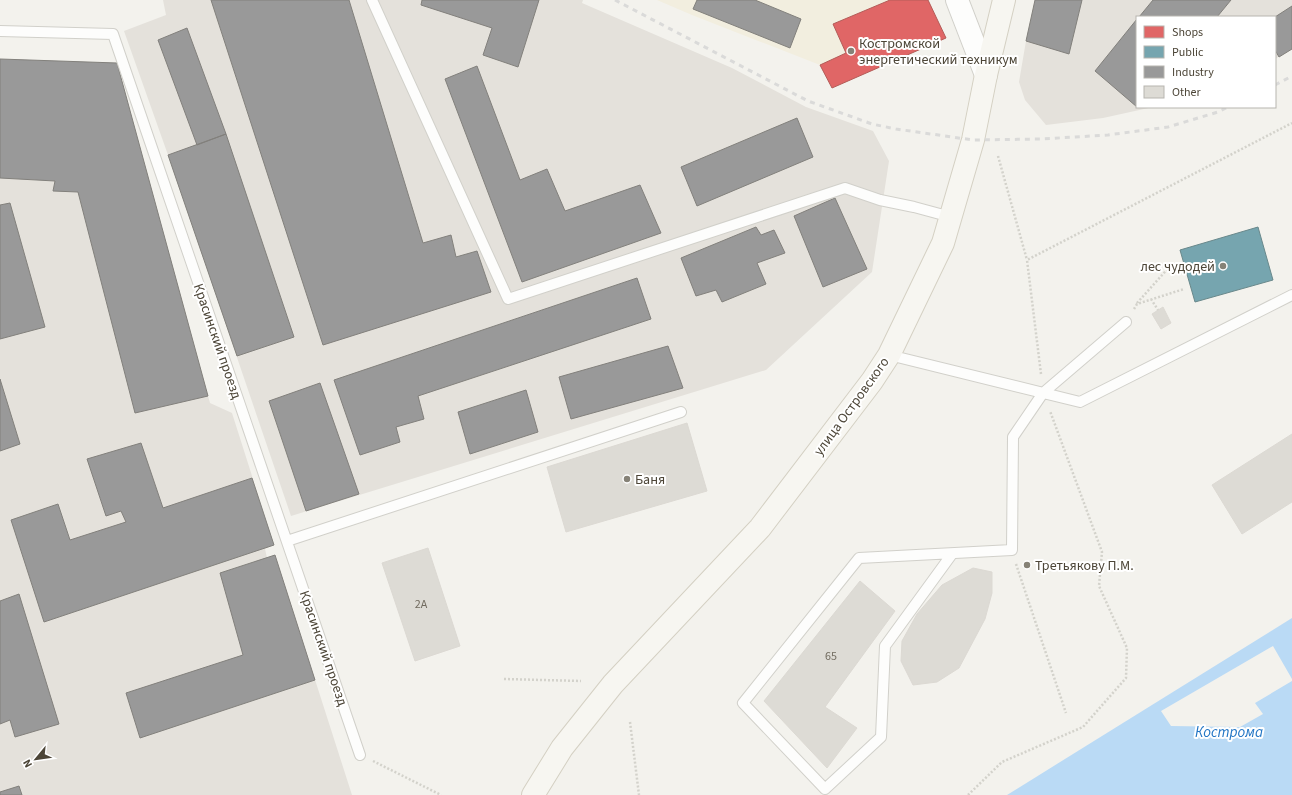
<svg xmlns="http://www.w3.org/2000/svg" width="1292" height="795" viewBox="0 0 1292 795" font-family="'Source Sans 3',sans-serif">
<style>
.industrial{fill:#e4e1db}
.education{fill:#f2eedf}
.water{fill:#badaf5}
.pier{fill:#f3f2ed}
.shops{fill:#e06666;stroke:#b45c58}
.public{fill:#76a5af;stroke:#69888b}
.industry{fill:#999;stroke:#82807c}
.building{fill:#dddbd5;stroke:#dcd9d3}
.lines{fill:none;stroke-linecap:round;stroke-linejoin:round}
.service-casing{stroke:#d1d0ca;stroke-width:12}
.tertiary-casing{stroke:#d1d0ca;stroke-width:24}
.secondary-casing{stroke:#d4d0c3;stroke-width:24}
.path{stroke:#d3d2cb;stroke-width:2.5;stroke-dasharray:2 2;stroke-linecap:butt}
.service{stroke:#fdfdfc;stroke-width:10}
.tertiary{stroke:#fdfdfc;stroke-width:22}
.secondary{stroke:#f7f6f1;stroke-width:22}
.rail{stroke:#dadad9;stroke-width:3;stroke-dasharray:5 5;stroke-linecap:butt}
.poi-dot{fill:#868277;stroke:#fff;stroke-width:1.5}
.labels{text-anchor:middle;stroke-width:4;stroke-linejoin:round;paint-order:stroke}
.number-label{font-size:12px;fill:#716b5f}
.poi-label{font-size:14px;fill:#4c4537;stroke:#fff;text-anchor:start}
.street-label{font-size:14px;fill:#4c4537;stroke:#fff}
.water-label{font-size:15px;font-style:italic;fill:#2376c5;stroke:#fff}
</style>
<rect width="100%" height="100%" fill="#f3f2ed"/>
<path class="industrial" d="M163 0H583L582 3 732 68 806 107 873 131 889 161 872 272 766 370 291 516 168 155 124 31 166 15Z
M1035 0H1292V49L1275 59V17H1137V107H1153L1103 118 1046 125 1025 100 1019 82 1026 41Z
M0 59 117 63 208 396 210 403 232 413 274 545 265 549 267 558 275 555 352 795H0Z"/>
<path class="education" d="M657 0H928L946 38 832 88 820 65 692 15Z"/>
<path class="water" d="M1292 618V795H1007Z"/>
<path class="pier" d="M1273 646 1292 679V681L1255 703 1263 714 1240 727 1171 726 1161 711Z"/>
<path class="shops" d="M890 0H928L946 38 832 88 820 65 846 53 833 24Z"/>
<path class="public" d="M1258 227 1273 280 1195 302 1180 250Z"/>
<path class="industry" d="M211 0H349L423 243 451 235 456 257 477 251 491 292 323 345Z
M422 0H539L518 67 483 55 492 28 421 5Z
M697 0H755L801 19 790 48 693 9Z
M1035 0H1082L1069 54 1026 41Z
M1153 0H1231L1217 17H1139Z
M1292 6V49L1279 57 1275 50V17Z
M1137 19V107L1095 71Z
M187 28 226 134 197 145 158 40Z
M0 59 117 63 208 396 135 413 78 192 53 191 55 181 0 178Z
M477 66 520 180 547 169 565 211 640 185 661 233 522 282 445 79Z
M797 118 813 157 697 206 681 167Z
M226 134 294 337 237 356 168 155Z
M835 198 867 269 823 287 794 216Z
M10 203 45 327 0 339V205Z
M756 227 761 235 774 230 785 253 757 263 766 284 722 302 716 290 696 296 681 258Z
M637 278 651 319 418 396 424 419 396 427 400 442 360 455 334 380Z
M668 346 683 388 571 419 559 377Z
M0 379 20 444 0 451Z
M320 383 359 494 306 511 269 401Z
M526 390 538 432 470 454 458 412Z
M141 443 163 508 252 478 274 545 44 622 11 520 58 504 70 540 126 522 121 511 106 516 87 459Z
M275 555 315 680 140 738 126 693 243 655 220 573Z
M19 594 59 724 15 737 10 720 0 724V601Z
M19 786 22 795H0V792Z"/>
<path class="building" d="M1163 307 1171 323 1161 329 1152 314Z
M687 423 707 491 566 532 547 467Z
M1292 434V502L1242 534 1212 485Z
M428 548 460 646 415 661 382 563Z
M973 568 992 572V593L985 619 959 668 937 682 913 685 901 661 902 641 917 614 942 585Z
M860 581 895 611 825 707 857 728 827 768 764 701Z"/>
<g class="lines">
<defs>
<path id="service" d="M372 0 508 299 845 188 880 200 914 207 951 217
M0 31 113 34 360 755
M889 355 1080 402 1292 295
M287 541 681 412
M952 554 885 646 881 737 825 789 743 703 859 558 1012 550 1013 437 1043 393 1126 322"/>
<path id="tertiary" d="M957 0 986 75"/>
<path id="secondary" d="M533 795 562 748 613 684 760 528 872 381 889 355 943 243 973 140 986 75 1004 0"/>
</defs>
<use href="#service" class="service-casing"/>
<use href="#tertiary" class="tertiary-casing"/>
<use href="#secondary" class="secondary-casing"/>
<path class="path" d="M998 156 1027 260
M1151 299 1158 310
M1137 303 1172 264
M1134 309 1137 304 1184 289
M1041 374 1027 260 1292 123
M1016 564 1066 713
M504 679 581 681
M630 722 639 795
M373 761 441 795
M968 795 1002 762 1083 727 1126 678 1127 648 1099 586 1102 552 1050 411"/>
<use href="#service" class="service"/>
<use href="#tertiary" class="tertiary"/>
<use href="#secondary" class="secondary"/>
<path class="rail" d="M615 0 808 101 872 124 896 129 973 140 1041 139 1108 135 1168 127 1218 112 1228 107
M1275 85 1292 76"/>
</g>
<g class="poi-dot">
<circle cx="851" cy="51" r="4"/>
<circle cx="1223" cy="266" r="4"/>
<circle cx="627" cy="479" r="4"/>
<circle cx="1027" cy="565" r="4"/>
</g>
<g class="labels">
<g class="number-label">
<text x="421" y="608">2А</text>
<text x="831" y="660">65</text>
</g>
<g class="poi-label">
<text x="859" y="48">Костромской<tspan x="859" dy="16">энергетический техникум</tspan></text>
<text x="1215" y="271" text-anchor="end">лес чудодей</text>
<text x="635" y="484">Баня</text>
<text x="1035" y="570">Третьякову П.М.</text>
</g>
<g class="street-label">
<text transform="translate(218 341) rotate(71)" y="5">Красинский проезд</text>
<text transform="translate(851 406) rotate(-54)" y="5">улица Островского</text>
<text transform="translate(324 648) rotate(71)" y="5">Красинский проезд</text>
</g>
<g class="water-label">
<text x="1229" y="737">Кострома</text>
</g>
</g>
<rect x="1136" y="16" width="140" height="92" fill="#ffffff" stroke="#b7b5af"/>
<rect x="1144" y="26" width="20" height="12" fill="#e06666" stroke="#b7b5af"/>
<text x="1172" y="36" font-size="12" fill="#4c4537">Shops</text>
<rect x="1144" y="46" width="20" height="12" fill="#76a5af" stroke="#b7b5af"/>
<text x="1172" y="56" font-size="12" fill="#4c4537">Public</text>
<rect x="1144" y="66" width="20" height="12" fill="#999999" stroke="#b7b5af"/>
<text x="1172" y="76" font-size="12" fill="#4c4537">Industry</text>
<rect x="1144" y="86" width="20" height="12" fill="#dddbd5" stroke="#b7b5af"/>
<text x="1172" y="96" font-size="12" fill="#4c4537">Other</text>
<g transform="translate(36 759) rotate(241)" stroke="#ffffff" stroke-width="3" paint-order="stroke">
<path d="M0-3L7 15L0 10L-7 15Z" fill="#4c4537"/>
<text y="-6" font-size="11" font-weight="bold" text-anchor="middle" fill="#4c4537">N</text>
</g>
</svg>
